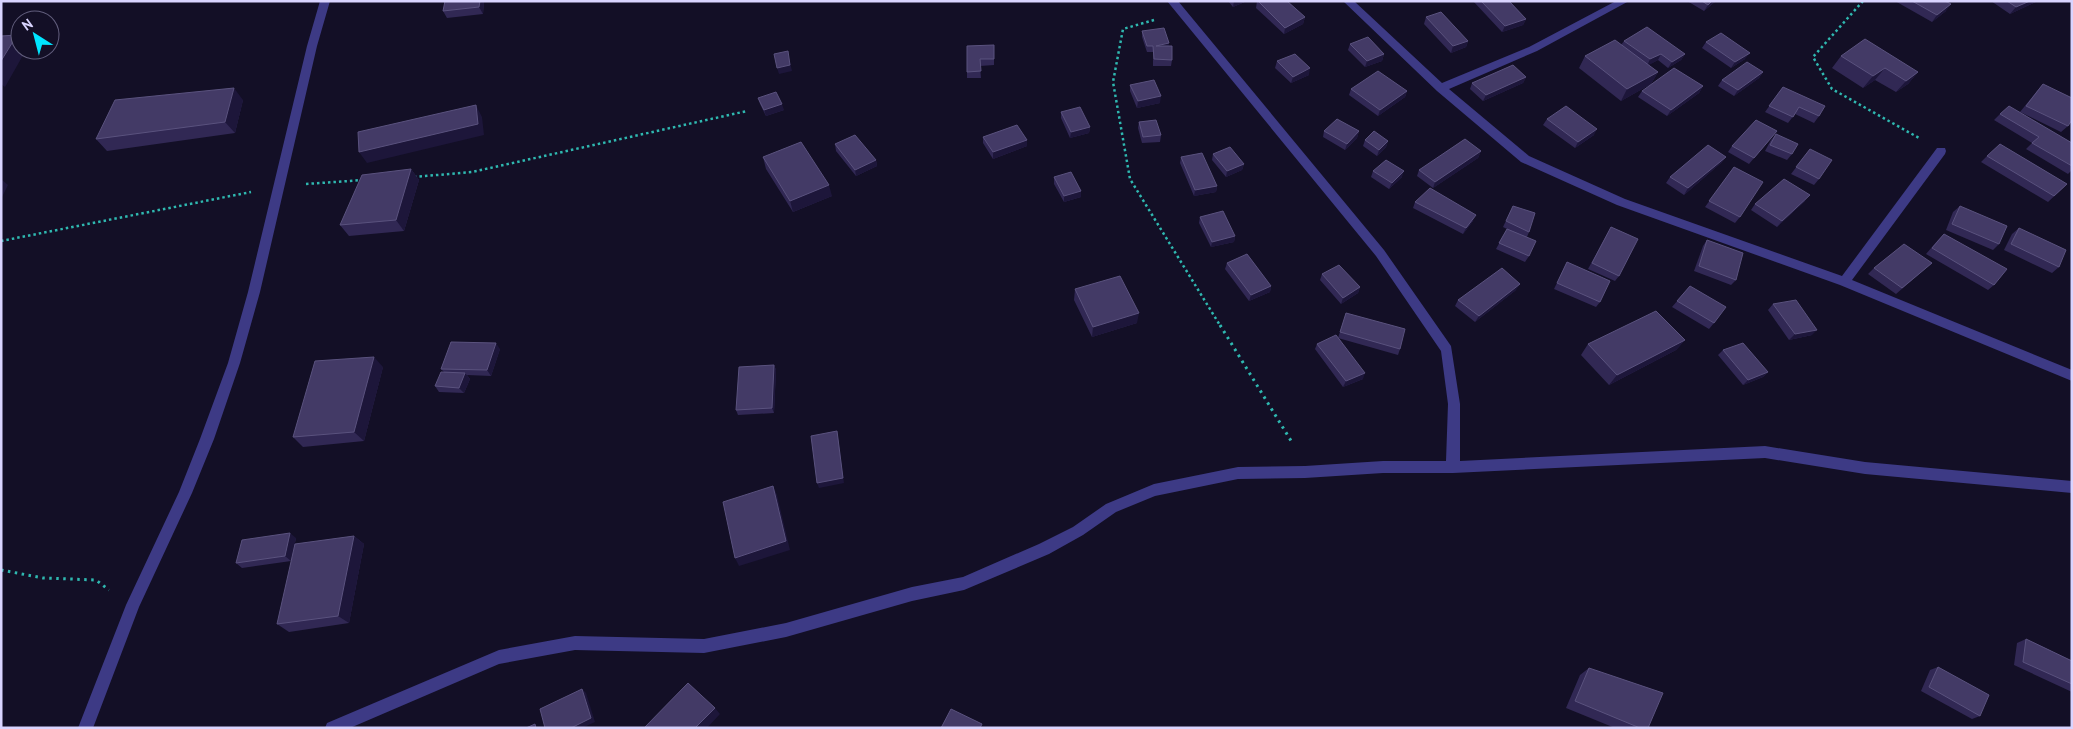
<svg xmlns="http://www.w3.org/2000/svg" width="2073" height="729" viewBox="0 0 2073 729" font-family="'PT Sans',sans-serif">
<style>
.lines{fill:none;stroke-linecap:round;stroke-linejoin:round}
.path-far1{stroke:#2fb8b0;stroke-width:2.5;stroke-dasharray:2.5 3;stroke-linecap:butt}
.path{stroke:#2fb8b0;stroke-width:3;stroke-dasharray:2.5 4.5;stroke-linecap:butt}
.minor{fill:#3d3a85;fill-rule:evenodd}
.wall{fill:#312854}
.shaded-wall{fill:#1d163a}
.building{fill:#433a66;stroke:#5a527e}
</style>
<rect width="100%" height="100%" fill="#130f26"/>
<g class="lines">
<path class="path-far1" d="M1863 1 1813 57 1832 89 1919 138
M1154 20 1123 29 1113 82 1130 179 1221 327
M414 177 472 172 747 111
M306 184 363 180
M1 241 251 192"/>
<path class="path" d="M1220 325 1293 444
M1 570 43 578 96 580 109 590"/>
<path class="minor" d="M320 1H330L317 46 260 292 240 363 214 439 192 493 139 607 93 728H78L126 605 179 492 200 439 228 363 248 292 307 46Z
M1167 1H1178L1384 250 1451 346 1460 404V461L1765 446 1865 462 2072 481V493L1865 474 1765 458 1453 473H1383L1305 478 1238 479 1155 496 1116 512 1083 535 1049 554 964 590 912 601 786 637 704 653 575 650 499 664 350 728H325L327 723 499 650 575 636 704 639 786 623 912 587 963 577 1039 544 1073 527 1106 504 1154 484 1238 467 1305 466 1383 461H1446L1448 404 1441 351 1376 256Z
M1343 1H1354L1442 83 1529 47 1616 1H1629L1537 51 1449 89 1529 156 1625 199 1842 276 1937 148H1945L1946 151 1945 154 1852 280 2072 370V381L1840 285 1617 205 1521 162 1437 91Z"/>
</g>
<path class="wall" d="M445 1H484L483 14 447 18 443 11Z
M1228 1H1247L1233 7Z
M1257 1 1305 17 1303 24 1284 34 1256 8Z
M1473 1H1509L1526 19 1523 25 1502 32Z
M1687 1H1716L1704 11Z
M1895 1H1945L1946 11 1932 22Z
M1991 1H2038L2010 14Z
M1426 17 1468 41 1466 47 1451 53 1424 24Z
M1142 31 1169 46 1172 60 1171 66H1153V52H1147L1142 37Z
M1624 41 1685 54 1681 60 1668 68 1658 60 1648 65 1658 72 1651 84 1621 101 1579 68 1585 56 1621 45Z
M1706 42 1745 59 1731 68 1702 48Z
M1350 44 1384 54 1382 61 1365 67 1348 50Z
M994 45V65L980 66 981 78H967V72Z
M1841 56 1918 72 1908 84 1896 92 1875 80 1863 88 1832 68Z
M1277 61 1309 75 1291 83 1275 68Z
M1763 72 1759 78 1734 96 1718 86 1722 80Z
M1526 77 1523 83 1483 101 1470 89 1472 83Z
M2043 84 2068 126 2061 132 2020 112 2037 91Z
M1130 85 1160 103 1137 108 1130 91Z
M1703 86 1699 93 1667 116 1638 97 1642 91Z
M1783 87 1819 116 1814 123 1795 114 1788 123 1765 112Z
M1351 89 1407 91 1405 97 1378 116 1349 95Z
M758 98 784 110 766 116 760 104Z
M243 100 235 133 107 151 96 139Z
M1061 112 1090 127 1089 133 1070 138 1061 118Z
M2000 114 2072 143V170L2068 174 2026 149 2032 143 1994 120Z
M1547 119 1594 135 1575 148 1543 125Z
M1139 122 1161 135 1160 142 1142 143 1138 128Z
M1324 131H1359L1357 138 1345 150 1323 137Z
M1777 131 1749 164 1728 152 1732 146Z
M1776 134 1792 154 1787 160 1765 151 1771 140Z
M983 137 1027 140V146L993 159 983 143Z
M1365 140 1388 141 1386 147 1377 156 1363 146Z
M835 144 876 160 877 166 856 176 836 151Z
M1810 149 1819 179 1814 185 1791 174Z
M1481 151 1478 158 1433 188 1417 176 1419 170Z
M1213 154 1244 164 1242 170 1226 177 1212 160Z
M1987 156 2067 184 2048 202 1981 162Z
M763 157 832 196 793 212 766 169Z
M1181 157 1217 186 1216 192 1194 196 1180 163Z
M1726 157 1721 163 1684 195 1666 183 1670 177Z
M1734 167 1740 217 1735 223 1705 207Z
M411 169 419 180 404 231 349 236 340 225Z
M1373 171 1402 177 1389 189 1371 177Z
M1054 177 1081 191V197L1064 202 1054 184Z
M1805 201 1777 227 1751 210 1755 204Z
M1415 202 1473 221 1463 234 1413 208Z
M1513 206 1529 232 1527 237 1529 256 1525 262 1496 249 1507 229 1503 227Z
M1960 206 1999 244 1993 250 1946 230 1953 212Z
M1200 217 1235 236 1234 242 1211 247 1199 223Z
M1611 227 1619 276 1615 281 1588 269Z
M2019 228 2059 267 2052 273 2004 250 2012 234Z
M1944 234 1994 285 1988 290 1926 254 1938 240Z
M1707 240 1736 280 1731 285 1694 271 1703 246Z
M1567 262 1600 302 1596 307 1554 289Z
M1227 263 1271 286 1270 292 1249 301 1225 269Z
M1932 263 1896 294 1868 274 1874 268Z
M1322 274 1360 287 1358 293 1341 304 1320 280Z
M1690 286 1714 323 1709 329 1672 307Z
M1075 289 1137 323 1092 337 1074 300Z
M1516 290 1475 322 1455 306 1458 300Z
M1773 304 1812 335 1789 340 1768 310Z
M1346 313 1400 349 1398 355 1338 338 1363 379 1343 387 1315 349 1317 344 1338 338Z
M1685 340 1676 350 1609 385 1581 355 1588 344Z
M500 349 491 376 467 375 470 379 464 393 439 392 435 386 444 372 441 369Z
M1723 350 1768 372 1763 377 1743 385 1718 355Z
M774 365 776 370 774 413 738 415 736 410Z
M383 367 364 441 303 447 293 437Z
M354 536 364 544 349 623 289 632 277 624Z
M296 538 291 561 242 568 236 563Z
M2026 639 2072 661V692L2014 665 2017 643Z
M1938 667 1980 716 1972 719 1921 691 1930 670Z
M1589 668 1648 728H1615L1566 708 1580 675Z"/>
<path class="shaded-wall" d="M480 1H484L483 14 479 7Z
M1234 1H1247L1233 7Z
M1712 1H1716L1704 11 1708 5Z
M2030 1H2038L2010 14 2016 7Z
M1951 4 1946 11 1932 22 1937 15Z
M1305 17 1303 24 1284 34 1285 28Z
M1526 19 1523 25 1502 32 1505 26Z
M17 35 20 38V50H26L5 87 1 84V61Z
M1468 41 1466 47 1451 53 1453 46Z
M1169 43 1168 49 1156 46Z
M1750 53 1745 59 1731 68 1735 62Z
M1384 54 1382 61 1365 67 1367 61Z
M1661 54 1658 60 1647 66 1650 59Z
M1685 54 1681 60 1668 68 1672 62Z
M789 58 792 71 779 74 777 68Z
M1310 68 1309 75 1291 83 1293 77Z
M1885 68 1875 80 1863 88 1873 76Z
M1658 72 1651 84 1621 101 1627 89Z
M1763 72 1759 78 1734 96 1738 90Z
M1918 72 1908 84 1896 92 1906 81Z
M1526 77 1523 83 1483 101 1486 95Z
M1703 86 1699 93 1667 116 1671 110Z
M234 88 243 100 235 133 225 122Z
M1407 91 1405 97 1378 116 1380 110Z
M1161 96 1160 103 1137 108 1138 101Z
M782 104 784 110 766 116 764 110Z
M476 105 482 117 484 135 367 163 359 152Z
M1090 127 1089 133 1070 138 1071 132Z
M1597 129 1594 135 1575 148 1578 142Z
M1359 131 1357 138 1345 150 1347 144Z
M1027 140V146L993 159V152Z
M1388 141 1386 147 1377 156 1379 150Z
M1481 151 1478 158 1433 188 1435 182Z
M1726 157 1721 163 1684 195 1688 188Z
M876 160 877 166 856 176 855 170Z
M1244 164 1242 170 1226 177 1227 171Z
M411 169 419 180 404 231 396 220Z
M1404 171 1402 177 1389 189 1392 183Z
M1 179 8 185 1 199Z
M829 185 832 196 793 212 790 201Z
M1217 186 1216 192 1194 196 1195 190Z
M1081 191V197L1064 202V196Z
M1810 195 1805 201 1777 227 1782 221Z
M1476 215 1473 221 1463 234 1466 228Z
M1235 236 1234 242 1211 247 1212 242Z
M1520 284 1516 290 1475 322 1479 316Z
M1271 286 1270 292 1249 301 1251 295Z
M1360 287 1358 293 1341 304 1343 298Z
M1139 313 1137 323 1092 337 1093 327Z
M1817 330 1812 335 1789 340 1795 334Z
M1685 340 1676 350 1609 385 1617 375Z
M496 343 500 349 491 376 487 370Z
M374 357 383 367 364 441 354 432Z
M774 365 776 370 774 413 772 408Z
M1768 372 1763 377 1743 385 1748 380Z
M465 373 470 379 464 393 459 388Z
M1365 373 1363 379 1343 387 1346 381Z
M837 431 838 436 844 483 819 488 817 483Z
M773 486 777 495 790 550 739 566 735 558Z
M290 533 296 538 291 561 285 556Z
M354 536 364 544 349 623 338 616Z
M582 689 586 693 595 722 582 728H571Z
M715 708 720 714 707 728H695Z"/>
<path class="building" d="M445 1H480L479 7 443 11Z
M1258 1H1287L1305 17 1285 28Z
M1481 1H1509L1526 19 1505 26Z
M1702 1H1712L1708 5Z
M1912 1H1945L1951 4 1937 15Z
M2007 1H2030L2016 7Z
M1441 12 1468 41 1453 46 1426 17Z
M1647 27 1685 54 1672 62 1661 54 1650 59 1624 41Z
M1164 28 1169 43 1156 46H1172V60L1154 59 1153 46H1147L1142 31Z
M1721 33 1750 53 1735 62 1706 42Z
M17 35 1 61V36Z
M1368 37 1384 54 1367 61 1350 44Z
M1865 39 1918 72 1906 81 1885 68 1873 76 1841 56Z
M1615 40 1658 72 1627 89 1585 56Z
M994 45V59H980L981 71 967 72V46Z
M788 51 790 65 777 68 774 54Z
M1295 54 1310 68 1293 77 1277 61Z
M1747 62 1763 72 1738 90 1722 80Z
M1513 65 1526 77 1486 95 1472 83Z
M1674 68 1703 86 1671 110 1642 91Z
M1378 71 1407 91 1380 110 1351 89Z
M1154 80 1161 96 1138 101 1130 85Z
M2043 84 2072 98V120L2068 126 2026 106Z
M1783 87 1825 106 1819 116 1799 107 1793 117 1769 106Z
M234 88 225 122 96 139 115 100Z
M776 92 782 104 764 110 758 98Z
M476 105 478 124 359 152 358 132Z
M1566 106 1597 129 1578 142 1547 119Z
M2009 106 2072 143V166L2032 143 2039 137 2000 114Z
M1080 107 1090 127 1071 132 1061 112Z
M1337 119 1359 131 1347 144 1324 131Z
M1156 120 1161 135 1143 137 1139 122Z
M1756 120 1777 131 1754 158 1732 146Z
M1017 125 1027 140 993 152 983 137Z
M1374 131 1388 141 1379 150 1365 140Z
M1776 134 1798 144 1792 154 1770 145Z
M855 135 876 160 855 170 835 144Z
M1465 139 1481 151 1435 182 1419 170Z
M801 142 829 185 790 201 763 157Z
M2000 144 2067 184 2054 196 1987 156Z
M1708 145 1726 157 1688 188 1670 177Z
M1230 147 1244 164 1227 171 1213 154Z
M1810 149 1832 160 1819 179 1796 167Z
M1202 153 1217 186 1195 190 1181 157Z
M1386 160 1404 171 1392 183 1373 171Z
M1734 167 1763 182 1740 217 1709 201Z
M411 169 396 220 340 225 362 175Z
M1071 172 1081 191 1064 196 1054 177Z
M1784 179 1810 195 1782 221 1755 204Z
M1430 188 1476 215 1466 228 1415 202Z
M1513 206 1535 213 1529 232 1506 221Z
M1960 206 2007 226 1999 244 1952 224Z
M1223 211 1235 236 1212 242 1200 217Z
M1611 227 1638 239 1619 276 1592 263Z
M2019 228 2066 250 2059 267 2011 244Z
M1507 229 1536 241 1529 256 1499 243Z
M1944 234 2007 269 1994 285 1932 248Z
M1707 240 1743 253 1736 280 1699 266Z
M1904 244 1932 263 1902 288 1874 268Z
M1247 254 1271 286 1251 295 1227 263Z
M1567 262 1610 281 1600 302 1557 283Z
M1339 265 1360 287 1343 298 1322 274Z
M1502 268 1520 284 1479 316 1458 300Z
M1120 276 1139 313 1093 327 1075 289Z
M1690 286 1726 307 1714 323 1677 301Z
M1796 300 1817 330 1795 334 1773 304Z
M1656 311 1685 340 1617 375 1588 344Z
M1346 313 1405 329 1400 349 1340 332Z
M1336 335 1365 373 1346 381 1317 344Z
M451 342 496 343 487 370 441 369Z
M1743 343 1768 372 1748 380 1723 350Z
M374 357 354 432 293 437 315 361Z
M774 365 772 408 736 410 739 367Z
M441 372 465 373 459 388 435 386Z
M837 431 843 478 817 483 811 436Z
M773 486 786 541 735 558 723 502Z
M290 533 285 556 236 563 242 540Z
M354 536 338 616 277 624 295 544Z
M2026 639 2072 661V684L2023 662Z
M1938 667 1989 695 1980 716 1929 687Z
M1589 668 1663 693 1648 728H1640L1575 701Z
M688 683 715 708 695 728H644Z
M582 689 591 718 571 728H545L540 709Z
M951 709 982 724 980 728H941Z
M535 724 536 728H526Z"/>
<rect width="2073" height="729" fill="none" stroke="#d9d4ff" stroke-width="5"/>
<g transform="translate(35 35) rotate(324)"><circle r="24" fill="#130f26" stroke="#625e7d"/>
<path d="M0-4L9 19L0 12L-9 19Z" fill="#00e5ff"/>
<text y="-8" font-size="14" font-weight="bold" text-anchor="middle" fill="#d9d4ff">N</text>
</g>
</svg>
